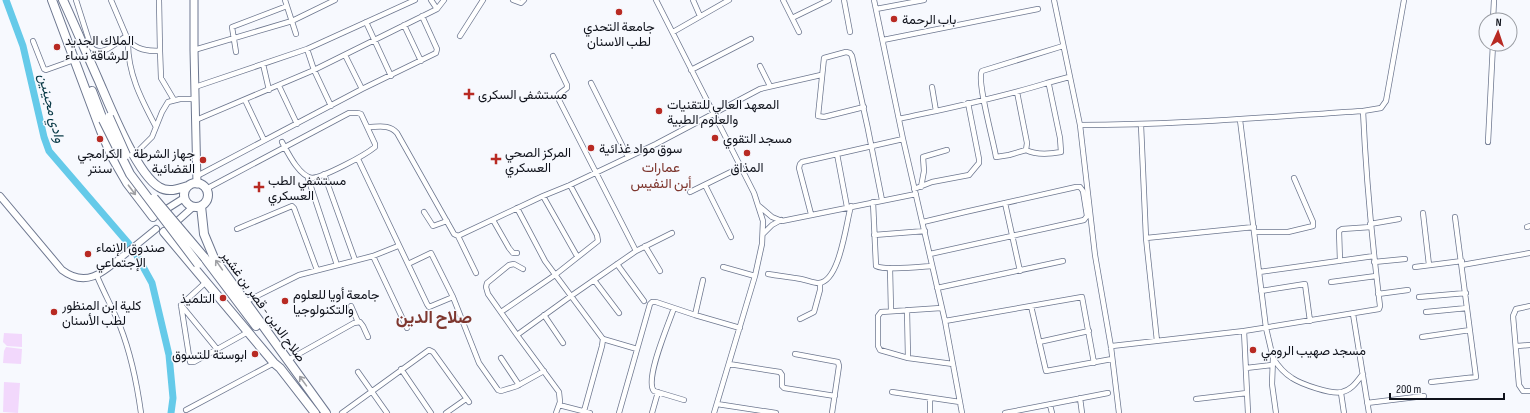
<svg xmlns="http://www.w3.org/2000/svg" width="1530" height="413" viewBox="0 0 1530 413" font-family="'Sofia Sans Condensed',Vazirmatn,sans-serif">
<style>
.green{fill:#f2d8fc}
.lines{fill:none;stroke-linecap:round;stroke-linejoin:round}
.river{stroke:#65cae9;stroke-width:7}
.street-casing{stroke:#6d778f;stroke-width:6}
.secondary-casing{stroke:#6d778f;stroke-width:8}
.primary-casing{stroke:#6d778f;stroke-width:9}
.highway-casing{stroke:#6d778f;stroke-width:10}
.street{stroke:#fff;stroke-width:4.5}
.secondary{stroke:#fff;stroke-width:6}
.primary{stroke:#fff;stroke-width:7}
.highway{stroke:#fff;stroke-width:8}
.highway-bridge-casing{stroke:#6d778f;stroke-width:10;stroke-linecap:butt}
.highway-bridge{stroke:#fff;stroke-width:8}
.oneway{stroke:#9fa0a4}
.poi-dot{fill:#b82a23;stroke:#f7f9fe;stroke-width:1.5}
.labels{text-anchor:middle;stroke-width:3;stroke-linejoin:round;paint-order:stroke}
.poi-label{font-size:13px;fill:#0f121b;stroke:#f7f9fe;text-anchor:start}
.street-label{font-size:13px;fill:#0f121b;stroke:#f7f9fe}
.water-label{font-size:14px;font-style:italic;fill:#063744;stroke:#f7f9fe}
.neighbourhood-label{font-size:14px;fill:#7e372f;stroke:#f7f9fe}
.district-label{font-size:17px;font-weight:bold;fill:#7e372f;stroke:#f7f9fe}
</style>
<rect width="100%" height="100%" fill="#f7f9fe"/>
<path class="green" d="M4 333 22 334V347L7 346 3 342Z
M6 347 22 349 21 364 3 363 4 351Z
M4 382 20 383 18 413 3 412Z"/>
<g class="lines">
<path class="river" d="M6 0 23 46 44 137 49 151 129 244
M136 254 152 283 169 355 173 398 171 413"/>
<defs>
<path id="street" d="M76 0 91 47C101 59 117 42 126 36
M111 0 128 40C137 50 147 51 160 51L161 78 174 100
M159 0 160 51
M285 0 296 34
M431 0 437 9
M513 0 521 3 524 0
M656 0 754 193 763 221 762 244 755 276 714 413
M693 0 700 16
M783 0 799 32
M844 0 850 32
M874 0 903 139 945 321 962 413
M1054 0 1080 125 1095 255 1111 347 1119 413
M876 9 924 0
M792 18 829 0
M1493 20 1494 0
M366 22 391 76
M404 25 421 61
M673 32 729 0
M460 36 483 0
M128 40C127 72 141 99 156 127
M883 40 1038 9
M33 41 44 69 46 70 74 60
M307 49 314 70 331 106
M194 50 292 21 335 0
M236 52 232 27 287 6
M345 55 362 89
M553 56 567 85V88L559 94V100L636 251 672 233
M263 64 269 90
M760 66 770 86
M691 70 751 39
M591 83 628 157
M1047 83 1069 77
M279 86 297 124
M195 87 307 49 415 0
M932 87 936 111
M1017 92 1027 143 1026 150
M245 100 264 140
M864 107 824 117 818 116 824 58 846 52 850 53 852 56C863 104 873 152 882 200
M899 119C949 108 999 98 1047 83L1049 85 1060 138 1061 152C1050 154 1036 155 1026 150L1009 155 996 157C994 143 976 79 982 71L1063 46
M196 120 314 70 437 9 444 0
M1240 120 1266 328 1273 358 1272 384 1276 413
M1080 125C1174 125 1268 117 1363 111L1381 108 1386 101 1404 0
M1141 125 1146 238 1157 341
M368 127C379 127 389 124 397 133L454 234 458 236 543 196 570 185 656 144 760 89 821 75
M1488 142 1493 44
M837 154 847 207
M134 155 152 137 162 112 168 102 180 99H195
M358 159 427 304 429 307 453 297
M324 174 355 260
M197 176 362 89 436 53 437 49 422 16
M308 178 337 265
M705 185 731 237
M921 187 924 171 923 157 947 150
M206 189 349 113H358L361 114 375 144V147C364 156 324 177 312 178 299 176 288 153 282 142
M914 189 932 182 969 175 979 163V159L968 103
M690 192 741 167
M543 196 577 256
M873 202 876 266C886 271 919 267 932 266
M1005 203 1020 271
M759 206 772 217 782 221 916 194
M517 208 545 261 603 339 602 346 584 411
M424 212 433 226 447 221
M1423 213 1429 265
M811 214 799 168 800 164 802 162 903 139
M493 220 509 248 513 253H517
M923 222 965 212 1076 187H1080L1083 191 1087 216 1084 220 930 254
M1370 224 1399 219
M1527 227 1530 226
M237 229 292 206 294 208 317 270
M1254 232H1288L1313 226V222L1294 178
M763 234 772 225 781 220
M874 235 925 231
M458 236 476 273
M1146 238 1254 227
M645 246 660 271
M373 256 407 328
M1340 261 1339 231 1342 229 1371 227
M1374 262 1405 259
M408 264 431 253 453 297 479 363 498 390 501 391 517 386 544 371
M617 264 644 301
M1462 265 1530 253
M723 267 755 276
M1415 267 1462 261
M890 268 891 311
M1259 272 1374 256
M768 274C779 276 790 277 801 279 807 280 813 283 819 283 840 281 846 223 851 206
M97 276C104 293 113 309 120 326 131 354 137 384 141 413
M594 280 619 313
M206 282 181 305 190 362H194L248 332
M1331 282 1376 276
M937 288 1063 261
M1261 291 1305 284 1310 321
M1378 294 1408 290
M1419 297 1466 293
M245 302 299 275 373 256 398 246
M181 305 217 349
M351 306 358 322
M1031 306 1046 371 1112 359
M1530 306 1516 309 1513 316 1519 385 1523 391H1530
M674 308C669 323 644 380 654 391L684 400
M941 308 881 312 878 316V346L880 350 908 358 953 364
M907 310 908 358
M501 312 555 275 598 241 597 235 570 185
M1426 312 1467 308
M1353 314 1369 413
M544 315 563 343
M695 315 703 280
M800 319 814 312 820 290V283
M945 321 1082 297 1094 363
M1244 331 1248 413
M517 335 488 294 486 287 487 283 509 265 514 264 523 269
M1422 337 1470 330
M603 339 637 349
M1039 342 1089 331
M1517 346 1530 345
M1111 347 1112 346 1244 331 1379 309 1380 306C1372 241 1366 177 1363 111
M795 354 838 362 839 366 832 413
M501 358 519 385
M1273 358C1278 366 1284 373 1292 378 1301 384 1332 395 1342 392 1352 390 1357 381 1363 374
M288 360 354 323 360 322 363 326 368 337
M729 364 780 372 782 375V386L784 388 835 396
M1246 368 1272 365
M401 369 431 413
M358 372 387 413
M1431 382 1476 377 1455 217
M892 392 960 402
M1341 393 1344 413
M1080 398 1082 413
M1196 399 1247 393
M1367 403 1424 396
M717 404 776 413
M559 405 590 413
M1050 405 1052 413
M186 410 274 363
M342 413 429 350 433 352 469 402
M446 413 466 399
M556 413 560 402 559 392 517 335 571 296 636 251
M619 413 650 304 652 302H656L695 315 740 328
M652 413 658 392
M930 413V398
M1005 413 1108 393"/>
<path id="secondary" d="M0 196 62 270C87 289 105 271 124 255 135 246 145 238 156 229
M165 210 184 198
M174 224 193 207"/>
<path id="primary" d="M194 0V50L197 184"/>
<path id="highway" d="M52 0 101 131 112 157 127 183 153 217
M63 0C75 26 86 52 98 79 109 104 136 173 159 187 168 193 179 189 188 186
M92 91 103 120
M184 195a12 12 0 1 1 24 0a12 12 0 1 1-24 0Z
M201 206 204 234 214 258 326 413
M164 232 274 363 280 368 315 413
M204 257 256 326"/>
</defs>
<use href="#street" class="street-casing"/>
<use href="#secondary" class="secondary-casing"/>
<use href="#primary" class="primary-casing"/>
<use href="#highway" class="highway-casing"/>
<use href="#street" class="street"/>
<use href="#secondary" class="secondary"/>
<use href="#primary" class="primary"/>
<use href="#highway" class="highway"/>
<defs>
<path id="highway-bridge" d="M109 117 126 155
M103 120 130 174 198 264
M154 198 204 257"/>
</defs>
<use href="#highway-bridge" class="highway-bridge-casing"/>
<use href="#highway-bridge" class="highway-bridge"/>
</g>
<defs><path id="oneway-shaft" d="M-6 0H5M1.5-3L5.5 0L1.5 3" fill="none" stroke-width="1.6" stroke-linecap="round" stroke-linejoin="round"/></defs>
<g class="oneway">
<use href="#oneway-shaft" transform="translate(132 190) rotate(53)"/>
<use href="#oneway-shaft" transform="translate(219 265) rotate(-125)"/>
<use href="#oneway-shaft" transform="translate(303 381) rotate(-126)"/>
</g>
<g class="poi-dot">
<circle cx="619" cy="12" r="4"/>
<circle cx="894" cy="19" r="4"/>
<circle cx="57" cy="47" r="4"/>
<path d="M467 88h4v4h4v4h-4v4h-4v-4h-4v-4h4z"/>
<circle cx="659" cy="111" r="4"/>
<circle cx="715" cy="138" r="4"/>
<circle cx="100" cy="139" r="4"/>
<circle cx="591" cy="148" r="4"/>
<circle cx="747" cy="153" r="4"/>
<path d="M494 153h4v4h4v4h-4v4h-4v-4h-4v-4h4z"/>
<circle cx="203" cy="160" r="4"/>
<path d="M257 181h4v4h4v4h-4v4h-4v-4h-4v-4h4z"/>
<circle cx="88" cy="254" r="4"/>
<circle cx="223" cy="298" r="4"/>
<circle cx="285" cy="301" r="4"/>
<circle cx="54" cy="312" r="4"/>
<circle cx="1253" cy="350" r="4"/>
<circle cx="255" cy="354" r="4"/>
</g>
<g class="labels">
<g class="poi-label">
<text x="902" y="24">باب الرحمة</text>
<text x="619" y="31" text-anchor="middle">جامعة التحدي<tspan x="619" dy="15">لطب الاسنان</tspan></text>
<text x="65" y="45">الملاك الجديد<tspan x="65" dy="15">للرشاقة نساء</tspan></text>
<text x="478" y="99">مستشفى السكرى</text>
<text x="667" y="109">المعهد العالي للتقنيات<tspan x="667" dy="15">والعلوم الطبية</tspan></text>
<text x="723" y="143">مسجد التقوي</text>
<text x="599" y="153">سوق مواد غذائية</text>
<text x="505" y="157">المركز الصحي<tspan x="505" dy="15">العسكري</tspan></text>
<text x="100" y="158" text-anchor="middle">الكرامجي<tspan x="100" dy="15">سنتر</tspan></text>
<text x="195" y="158" text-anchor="end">جهاز الشرطة<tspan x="195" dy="15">القضائية</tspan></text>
<text x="747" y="172" text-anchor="middle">المذاق</text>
<text x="268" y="185">مستشفي الطب<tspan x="268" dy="15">العسكري</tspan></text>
<text x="96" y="252">صندوق الإنماء<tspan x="96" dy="15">الإجتماعي</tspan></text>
<text x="293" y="299">جامعة أويا للعلوم<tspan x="293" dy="15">والتكنولوجيا</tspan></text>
<text x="215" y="303" text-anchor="end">التلميذ</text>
<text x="62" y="310">كلية ابن المنظور<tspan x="62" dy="15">لطب الأسنان</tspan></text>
<text x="1261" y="355">مسجد صهيب الرومي</text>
<text x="247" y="359" text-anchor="end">ابوستة للتسوق</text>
</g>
<g class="street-label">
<text transform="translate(264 306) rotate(54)" y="5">صلاح الدين - قصر بن غشير</text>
</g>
<g class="water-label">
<text transform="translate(52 108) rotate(76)" y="5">وادي مجينين</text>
</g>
<g class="neighbourhood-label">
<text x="661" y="172">عمارات<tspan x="661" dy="16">أبن النفيس</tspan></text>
</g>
<g class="district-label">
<text x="434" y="323">صلاح الدين</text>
</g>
</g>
<g transform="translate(1498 32) rotate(3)"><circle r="19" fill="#f7f9fe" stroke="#9a9da3"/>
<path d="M0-3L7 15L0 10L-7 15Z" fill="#b82a23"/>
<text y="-6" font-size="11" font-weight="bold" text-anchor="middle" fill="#0f121b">N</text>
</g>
<path d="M1390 393v6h114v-6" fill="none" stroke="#0f121b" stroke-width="2"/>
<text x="1396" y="393" font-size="12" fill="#0f121b" stroke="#f7f9fe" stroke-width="3" paint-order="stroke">200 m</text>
</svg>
